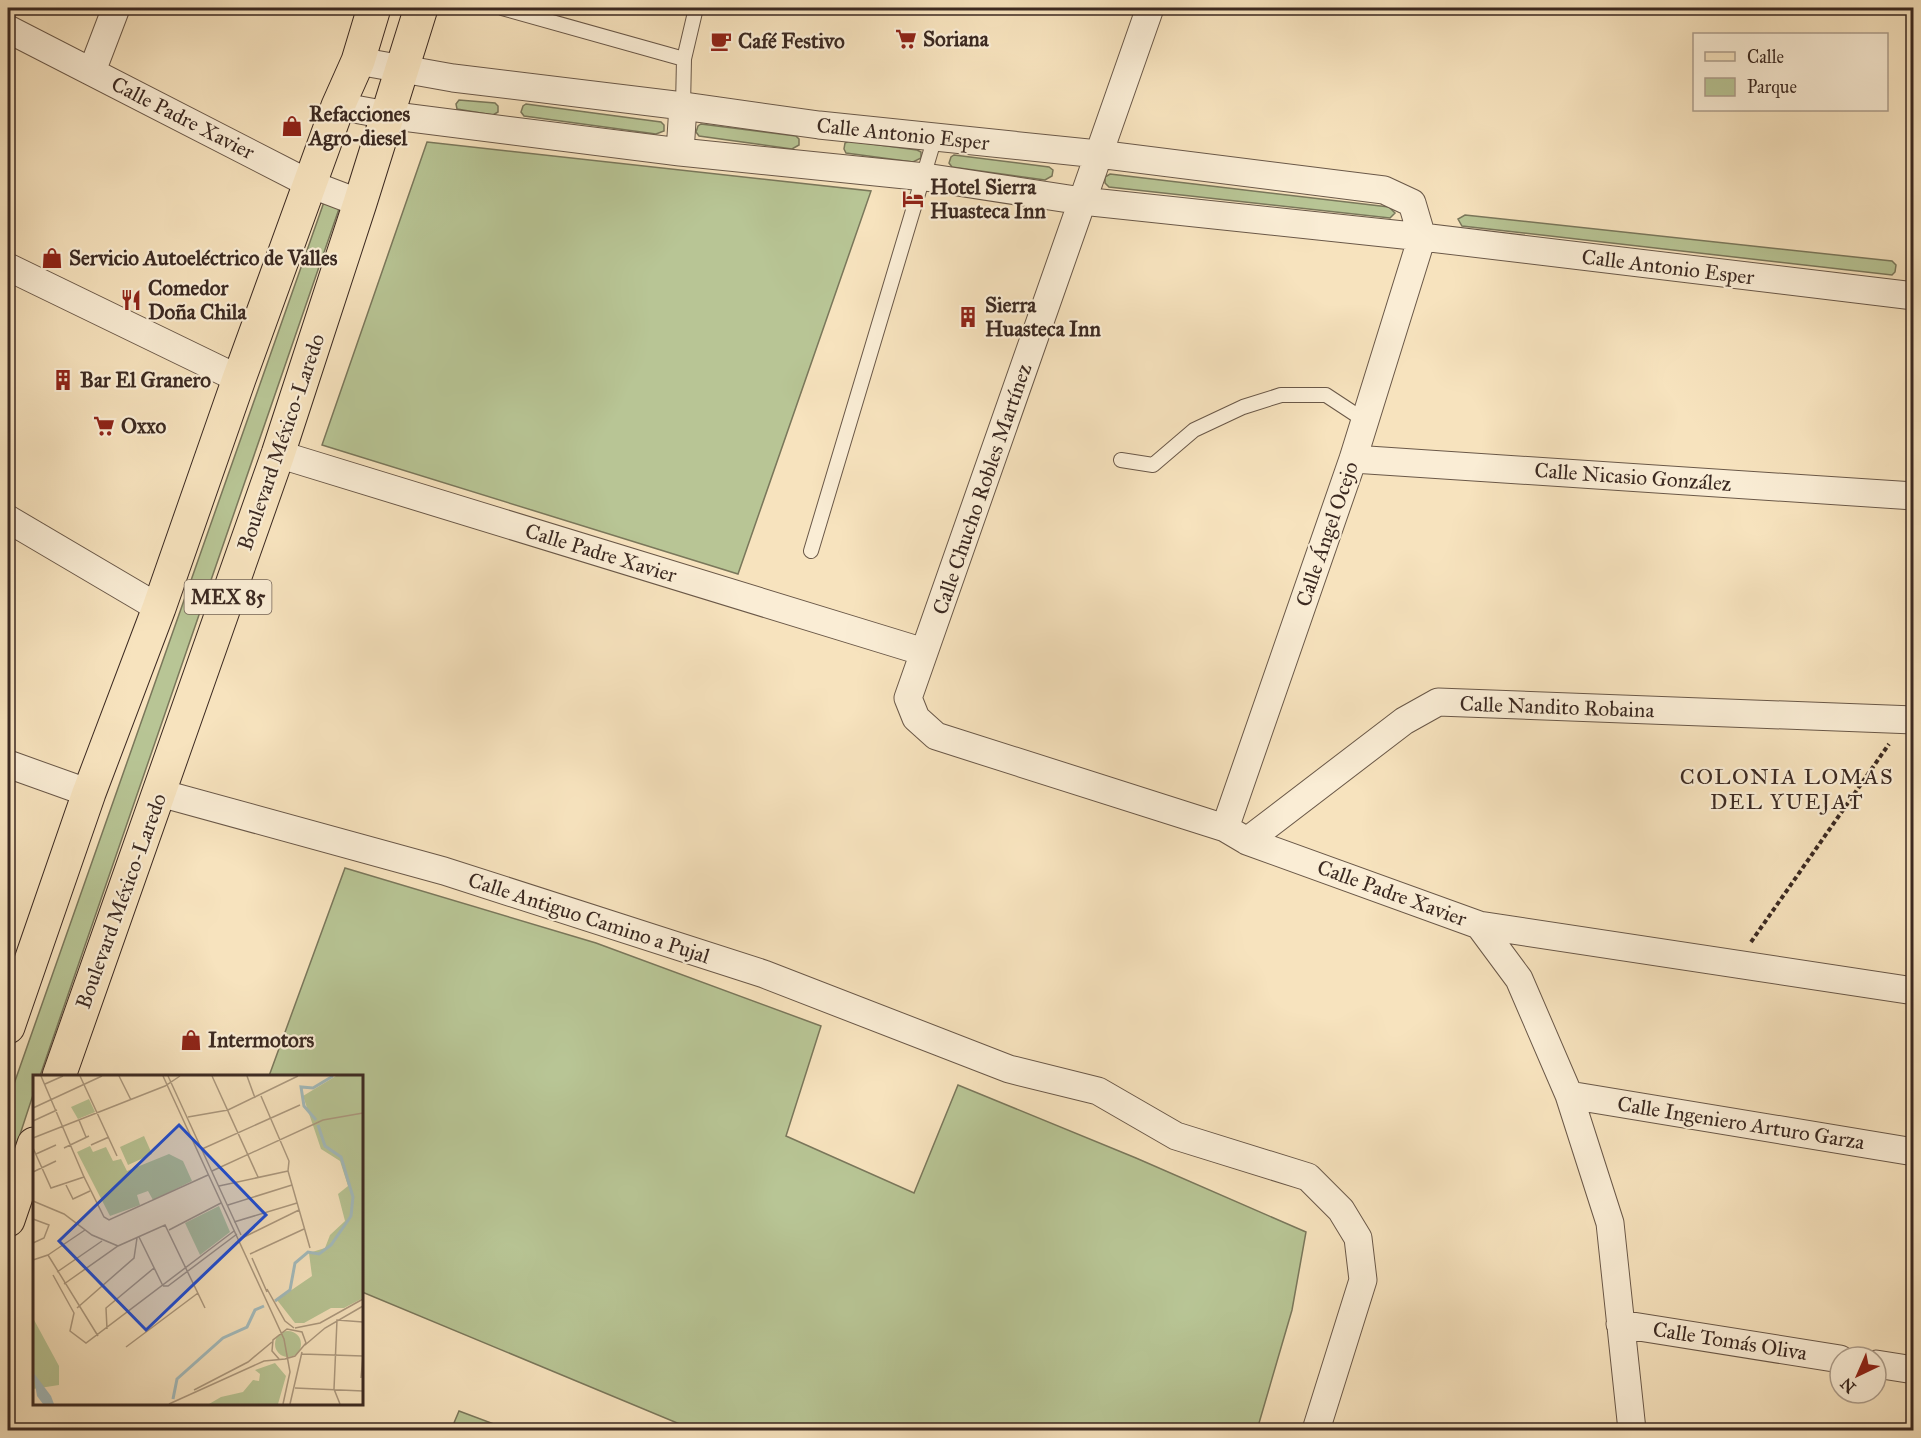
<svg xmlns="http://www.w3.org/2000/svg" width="1921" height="1438" viewBox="0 0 1921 1438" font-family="'IM FELL Great Primer',serif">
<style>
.green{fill:#b8c595;stroke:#7a775b;stroke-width:1.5}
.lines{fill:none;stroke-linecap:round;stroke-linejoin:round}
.service-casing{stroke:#6a5848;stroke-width:16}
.minor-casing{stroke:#6a5848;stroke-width:29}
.primary-casing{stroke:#3b2921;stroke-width:35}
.path{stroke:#3b2921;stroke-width:4;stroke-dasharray:4.5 3;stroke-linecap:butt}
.service{stroke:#faedd5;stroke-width:14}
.minor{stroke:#faedd5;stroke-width:27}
.primary{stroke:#f7e3be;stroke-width:33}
.labels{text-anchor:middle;stroke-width:4.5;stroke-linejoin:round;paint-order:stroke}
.shield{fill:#faedd5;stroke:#746457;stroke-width:1.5}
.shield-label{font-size:20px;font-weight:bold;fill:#3b2921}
.poi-label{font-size:21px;font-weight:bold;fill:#3b2921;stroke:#faedd5;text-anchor:start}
.street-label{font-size:21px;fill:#3b2921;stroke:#faedd5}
.neighbourhood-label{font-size:22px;letter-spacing:1.5px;fill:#3b2921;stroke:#faedd5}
.inset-river{fill:none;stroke:#a3bbbd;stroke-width:3}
.inset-road{fill:none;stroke:#ac997f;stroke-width:1.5}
.view{fill:#1d4ed8;fill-opacity:0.15;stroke:#1d4ed8;stroke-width:3}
.inset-edge{fill:none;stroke:#3b2921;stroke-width:3}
</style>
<rect width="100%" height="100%" fill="#f7e3be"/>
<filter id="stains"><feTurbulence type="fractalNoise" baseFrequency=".00333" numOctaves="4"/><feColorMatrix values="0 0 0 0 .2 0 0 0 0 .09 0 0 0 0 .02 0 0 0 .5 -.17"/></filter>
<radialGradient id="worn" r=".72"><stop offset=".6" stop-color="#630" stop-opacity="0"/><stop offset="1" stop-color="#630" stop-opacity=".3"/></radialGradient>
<path class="green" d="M459 100 495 103 498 106V112L493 115 457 109 456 104Z
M526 104 661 122 664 125V131L656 134 524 116 521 112 523 106Z
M701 124 796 136 799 139V145L792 149 699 136 696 132 698 126Z
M849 141 917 150 921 152V158L913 162 846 153 844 149 845 143Z
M427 142 871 191 738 574 322 445Z
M954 155 1049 167 1053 170 1052 176 1045 180 952 167 949 163 951 157Z
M1110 174 1389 207 1395 213 1390 218 1109 187 1105 183V177Z
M324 202 340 206 40 1076H34V1092L8 1171V1101Z
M1465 215 1892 261 1896 265 1895 272 1892 275 1462 226 1458 219Z
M345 868 596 943 821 1026 786 1136 914 1193 958 1085 1136 1158 1306 1232 1292 1310 1257 1430H694L362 1292V1076H269Z
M459 1411 510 1430H451Z"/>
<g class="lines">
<defs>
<path id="service" d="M502 8 684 59
M683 106 684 59 696 8
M1121 460 1153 465 1194 430 1243 407 1281 395H1326L1364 420
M811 551 935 137"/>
<path id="minor" d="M1150 8 908 698 916 718 936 736 1225 828 1247 841 1479 925 1914 991
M8 29 310 184 360 203
M358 61 453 78 683 106 819 125 1098 154 1384 190 1412 203 1422 237
M92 71 116 8
M338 106 387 115 680 152 925 177 1082 201 1422 237 1914 296
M680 152 683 106
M8 267 239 379
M278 454 924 652
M1353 459 1914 496
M8 519 159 608
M8 764 89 793
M160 793 444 871 764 974 1009 1069 1098 1091 1176 1136 1308 1177 1341 1210 1358 1238 1363 1280 1316 1430
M1225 828 1353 459 1422 237
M1247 841 1404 721 1438 702 1914 720
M1479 925 1519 979 1569 1095 1610 1223 1632 1430
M1569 1095 1914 1152
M1620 1324 1840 1359
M1876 1364 1914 1370"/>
<path id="primary" d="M8 1027 89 793 159 608 239 379 338 106 358 61 374 8
M59 1076 278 454 360 203 421 8
M8 1220 34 1144"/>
</defs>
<use href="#service" class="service-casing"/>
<use href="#minor" class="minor-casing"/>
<use href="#primary" class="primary-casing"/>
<path class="path" d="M1751 942 1889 744"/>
<use href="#service" class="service"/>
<use href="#minor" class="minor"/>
<use href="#primary" class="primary"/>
</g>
<defs>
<symbol id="supermarket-bare" viewBox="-9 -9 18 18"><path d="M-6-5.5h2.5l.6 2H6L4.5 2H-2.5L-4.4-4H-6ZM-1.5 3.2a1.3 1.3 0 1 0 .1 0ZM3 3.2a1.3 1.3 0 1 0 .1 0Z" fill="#8f2418" stroke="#faedd5" stroke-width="2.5" paint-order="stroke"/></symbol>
<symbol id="cafe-bare" viewBox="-9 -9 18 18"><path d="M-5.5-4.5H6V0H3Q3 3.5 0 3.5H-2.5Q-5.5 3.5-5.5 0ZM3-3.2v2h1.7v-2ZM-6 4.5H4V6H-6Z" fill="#8f2418" stroke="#faedd5" stroke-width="2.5" paint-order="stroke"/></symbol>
<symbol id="shop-bare" viewBox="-9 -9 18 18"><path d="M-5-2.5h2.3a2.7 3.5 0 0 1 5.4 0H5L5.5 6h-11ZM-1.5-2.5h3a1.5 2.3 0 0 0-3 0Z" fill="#8f2418" stroke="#faedd5" stroke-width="2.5" paint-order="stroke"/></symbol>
<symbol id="hotel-bare" viewBox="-9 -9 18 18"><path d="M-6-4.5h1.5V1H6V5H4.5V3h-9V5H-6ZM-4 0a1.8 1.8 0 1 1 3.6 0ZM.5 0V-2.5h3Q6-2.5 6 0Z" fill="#8f2418" stroke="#faedd5" stroke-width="2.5" paint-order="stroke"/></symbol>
<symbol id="restaurant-bare" viewBox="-9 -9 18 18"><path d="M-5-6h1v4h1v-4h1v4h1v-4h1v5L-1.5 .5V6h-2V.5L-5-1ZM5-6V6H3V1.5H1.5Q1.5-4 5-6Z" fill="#8f2418" stroke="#faedd5" stroke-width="2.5" paint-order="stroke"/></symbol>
<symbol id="building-bare" viewBox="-9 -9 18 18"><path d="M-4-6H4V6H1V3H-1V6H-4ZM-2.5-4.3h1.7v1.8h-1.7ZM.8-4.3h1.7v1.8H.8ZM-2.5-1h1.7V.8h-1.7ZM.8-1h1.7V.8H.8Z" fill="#8f2418" stroke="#faedd5" stroke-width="2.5" paint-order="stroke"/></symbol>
</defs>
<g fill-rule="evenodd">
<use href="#supermarket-bare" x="891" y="24" width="30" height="30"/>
<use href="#cafe-bare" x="706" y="26" width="30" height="30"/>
<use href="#shop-bare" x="277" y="111" width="30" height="30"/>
<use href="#hotel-bare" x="898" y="184" width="30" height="30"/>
<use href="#shop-bare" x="37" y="243" width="30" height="30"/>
<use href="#restaurant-bare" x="116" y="285" width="30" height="30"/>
<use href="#building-bare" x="953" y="302" width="30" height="30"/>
<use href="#building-bare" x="48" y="365" width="30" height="30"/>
<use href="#supermarket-bare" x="89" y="411" width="30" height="30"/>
<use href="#shop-bare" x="176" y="1025" width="30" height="30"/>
</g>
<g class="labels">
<rect class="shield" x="184.5" y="580" width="87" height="34" rx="4.5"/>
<g class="shield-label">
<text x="228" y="604">MEX 85</text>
</g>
<g class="poi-label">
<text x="923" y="46">Soriana</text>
<text x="738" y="48">Café Festivo</text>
<text x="309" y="121">Refacciones<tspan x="309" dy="24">Agro-diesel</tspan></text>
<text x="930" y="194">Hotel Sierra<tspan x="930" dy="24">Huasteca Inn</tspan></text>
<text x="69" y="265">Servicio Autoeléctrico de Valles</text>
<text x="148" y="295">Comedor<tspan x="148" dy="24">Doña Chila</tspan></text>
<text x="985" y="312">Sierra<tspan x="985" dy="24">Huasteca Inn</tspan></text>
<text x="80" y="387">Bar El Granero</text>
<text x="121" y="433">Oxxo</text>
<text x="208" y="1047">Intermotors</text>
</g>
<g class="street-label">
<text transform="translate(183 118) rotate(27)" y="7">Calle Padre Xavier</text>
<text transform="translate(903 134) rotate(6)" y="7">Calle Antonio Esper</text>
<text transform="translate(1668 267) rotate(7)" y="7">Calle Antonio Esper</text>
<text transform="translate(281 442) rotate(-71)" y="7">Boulevard México-Laredo</text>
<text transform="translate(1633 477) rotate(4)" y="7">Calle Nicasio González</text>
<text transform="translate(982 489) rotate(-71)" y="7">Calle Chucho Robles Martínez</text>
<text transform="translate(1327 534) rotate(-71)" y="7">Calle Ángel Ocejo</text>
<text transform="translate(601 553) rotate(17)" y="7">Calle Padre Xavier</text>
<text transform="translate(1557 707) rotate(2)" y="7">Calle Nandito Robaina</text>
<text transform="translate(1392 893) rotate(20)" y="7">Calle Padre Xavier</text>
<text transform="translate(121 901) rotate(-70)" y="7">Boulevard México-Laredo</text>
<text transform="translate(589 918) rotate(18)" y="7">Calle Antiguo Camino a Pujal</text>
<text transform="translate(1741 1123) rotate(9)" y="7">Calle Ingeniero Arturo Garza</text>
<text transform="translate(1730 1341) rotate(9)" y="7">Calle Tomás Oliva</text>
</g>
<g class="neighbourhood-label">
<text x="1787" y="784">COLONIA LOMAS<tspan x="1787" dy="25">DEL YUEJAT</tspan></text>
</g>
</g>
<g transform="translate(33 1075)">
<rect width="330" height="330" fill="#f7e3be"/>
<path d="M303 1H330V223L311 233H298L271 248H262L244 225 279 201 276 178 292 173 297 160 312 146 305 119 315 111 307 86 288 74 270 21ZM56 24 62 37 45 44 38 32ZM111 61 119 79 95 90 87 72ZM57 71 60 77 73 72 80 86 88 84 94 96 136 79 150 86 159 106 120 125 115 116 104 120 107 130 77 141 44 77ZM186 131 197 157 167 180 152 148ZM0 243 26 291V310L0 314ZM242 269a13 13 0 1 1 26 0a13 13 0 1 1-26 0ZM242 288 253 301 245 329H176L188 322 210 317 220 305 226 306 227 299 222 295Z" fill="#b8c595"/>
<path d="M0 297 18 321 21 329H10L4 321Z" fill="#a3bbbd"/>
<path class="inset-river" d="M283 45 271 31 268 12 280 13 300 1M242 226 257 215 262 188 275 177 286 179 298 170 318 141 320 122 308 82 292 71 285 50M140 324 144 304 190 263 214 252 222 235 231 231"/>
<path class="inset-road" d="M8 1 51 102M47 1 84 81M86 1 98 25M130 1 251 264 257 297 250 329M135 1 208 160M179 1 225 102M214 1 222 23M12 9 30 1M228 21 256 86 255 96 277 173M0 33 69 1M155 42 195 35 265 1M46 45 53 62M0 46 24 35M0 63 132 11 147 1M58 70 76 62M0 73 18 113 51 102 71 142 76 145 175 100M31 73 56 61M169 74 267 30M3 79 23 70M179 96 290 45 330 38M0 97 23 86M33 110 40 124 57 116M186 111 255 96M0 126 31 139 59 160 85 171M195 130 259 110M0 144 16 150 11 163 0 168M201 147 264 128M136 155 188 128M106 162 130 211M209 163 266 135M217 179 271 154M15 180 52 155M219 183 234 217M0 185 15 180 65 261M24 197 69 166M20 200 41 238 37 256 53 268 201 156M31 209 85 171 132 150 172 233M130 211H135L204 159M234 214 252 246 261 253M44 233 101 183 104 163M262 253 287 248 330 224M74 254 73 233 121 193M272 270 292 253 330 231M93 272 165 218M269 279 330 281M328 303 330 281M262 313 330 316M161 315 215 287 239 267M136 329 231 286 252 284 262 281 273 268 269 257 254 254 240 265 239 276 246 284M257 329 269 277M307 329 301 314 304 245 330 247"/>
<path class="view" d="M146 50 233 140 113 255 26 166Z"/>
<rect width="330" height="330" class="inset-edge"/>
</g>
<rect width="1921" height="1438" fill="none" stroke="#f7e3be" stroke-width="30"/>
<rect x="9" y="9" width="1903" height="1420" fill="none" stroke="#3b2921" stroke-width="3"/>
<rect x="15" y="15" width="1891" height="1408" fill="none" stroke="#3b2921" stroke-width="1.5"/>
<rect x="1693" y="33" width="195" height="78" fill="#faedd5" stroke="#ae9f8d" stroke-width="1.5"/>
<rect x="1705" y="52" width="30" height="9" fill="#f7e3be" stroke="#ae9f8d" stroke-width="1.5"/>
<text x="1747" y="63" font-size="18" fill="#3b2921">Calle</text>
<rect x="1705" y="78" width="30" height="18" fill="#b8c595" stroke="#ae9f8d" stroke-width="1.5"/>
<text x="1747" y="93" font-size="18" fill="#3b2921">Parque</text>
<g transform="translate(1858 1375) rotate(224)"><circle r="28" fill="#faedd5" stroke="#ae9f8d" stroke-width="1.5"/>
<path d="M0-4.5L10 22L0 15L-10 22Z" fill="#8f2418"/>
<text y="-9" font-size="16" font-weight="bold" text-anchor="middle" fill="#3b2921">N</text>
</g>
<rect width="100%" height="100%" filter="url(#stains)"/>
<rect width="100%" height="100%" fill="url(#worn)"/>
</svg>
